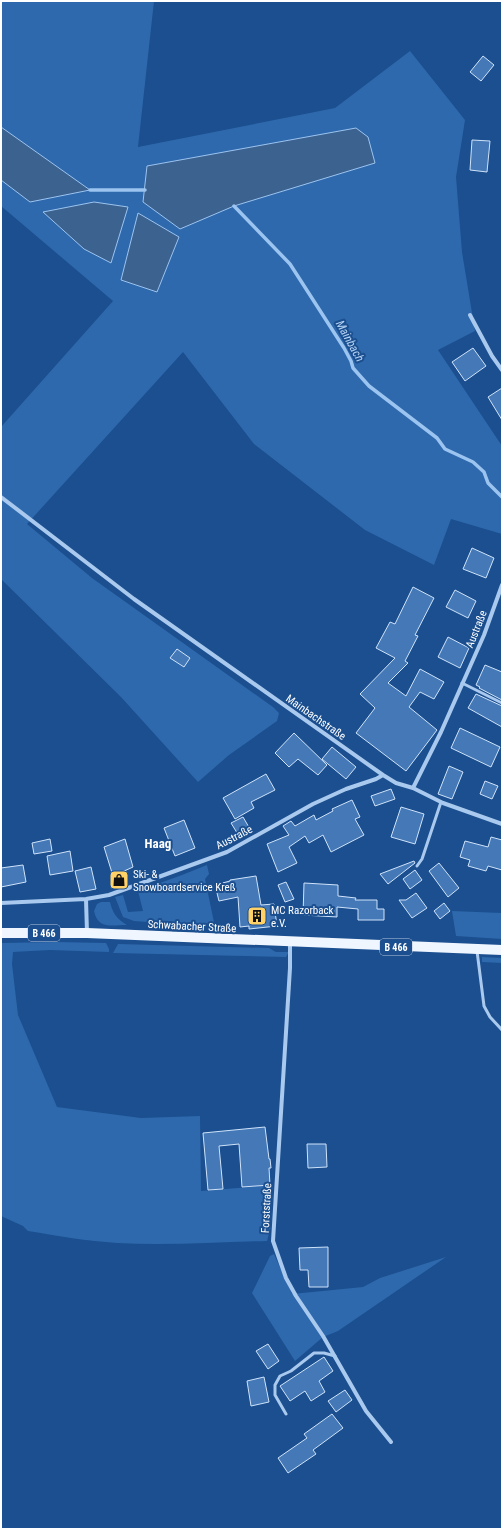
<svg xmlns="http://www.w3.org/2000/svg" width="503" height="1530" viewBox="0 0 503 1530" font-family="'Roboto Condensed',sans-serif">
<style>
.green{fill:#2e69ad}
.water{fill:#3c6290;stroke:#9cc4f0}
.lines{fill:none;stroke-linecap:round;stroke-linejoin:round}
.stream{stroke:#9cc4f0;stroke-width:3.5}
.building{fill:#4478b7;stroke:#cfe3fa}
.service{stroke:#a9c9ee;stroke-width:3}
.minor{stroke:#a9c9ee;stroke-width:4}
.primary{stroke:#f0f6ff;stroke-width:10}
.labels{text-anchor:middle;stroke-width:4;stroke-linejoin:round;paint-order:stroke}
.shield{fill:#1b4f8f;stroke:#bbcadd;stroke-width:1}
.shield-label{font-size:10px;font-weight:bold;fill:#fff}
.street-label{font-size:11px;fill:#fff;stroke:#1b4f8f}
.poi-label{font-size:11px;fill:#fff;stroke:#1b4f8f;text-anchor:start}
.water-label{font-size:12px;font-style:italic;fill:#b5d3f5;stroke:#1b4f8f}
.quarter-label{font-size:13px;font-weight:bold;fill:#fff;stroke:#1b4f8f}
</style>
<rect width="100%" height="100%" fill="#1b4f8f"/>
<path class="green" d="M1 1H154L138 147 335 108 410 51 465 120 456 177 462 252 475 331 438 350 502 446V534L451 519 434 565 365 530 254 444 183 352 27 524 92 578 273 707 279 713 277 721 229 755 198 782 121 697 1 579V427L113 301 1 206Z
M207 865 209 874 205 879 215 927 134 921 123 917 115 897 123 895 128 912 143 911 138 891 182 875Z
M101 902H110C113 914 117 919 127 925 112 925 98 930 94 911L97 904Z
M452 911 502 913V939L456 936Z
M56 942 106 943 109 949V952L50 950 13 952 12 964 18 1015 57 1107 141 1118 200 1116 201 1191 273 1185 271 1226 267 1241C217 1242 167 1246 117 1243 87 1241 58 1236 28 1231L23 1226 1 1216V943Z
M118 944 269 948 276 952H289L286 957 113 953Z
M482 957 502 958V963L482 962Z
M274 1254 292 1294 363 1287 380 1278 446 1257 338 1331 323 1337 295 1361 252 1293 270 1256Z"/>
<path class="water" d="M1 127 90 190 30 202 1 180Z
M356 128 368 137 375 163 234 206 180 229 143 202 147 166Z
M94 202 128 207 111 263 84 249 43 212Z
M138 213 179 237 157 292 121 280Z"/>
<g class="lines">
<path class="stream" d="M90 190H145
M234 206 290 264 344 348 351 361 353 368 369 386 437 438 445 449 473 462 484 472 488 483 502 497"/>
</g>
<path class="building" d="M483 56 494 65 481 81 470 72Z
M472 140 490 141 487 172 470 170Z
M473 348 486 366 465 381 452 362Z
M502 388V420L488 397Z
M472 548 494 558 486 578 463 569Z
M413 587 434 598 415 635 418 636 405 661 408 663 388 683 406 696 420 669 444 682 434 699 420 692 409 707 437 730 406 771 356 733 375 708 360 694 395 658 376 648 390 622 395 624Z
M455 590 476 601 468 618 446 607Z
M448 637 469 648 460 668 438 657Z
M177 649 190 658 184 667 170 658Z
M485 665 502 672V700L479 688 480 687 476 685Z
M476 694 502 706V727L468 708Z
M460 728 500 747 491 767 451 748Z
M294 733 327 765 318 775 298 759 289 767 275 753Z
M332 747 356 767 346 779 322 759Z
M449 766 463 772 452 799 438 794Z
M266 774 275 790 251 802 254 808 235 819 223 798Z
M485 781 498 786 492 799 480 794Z
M391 789 395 799 375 806 371 796Z
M352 800 360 817 355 819 364 835 331 852 323 835 309 843 305 836 289 847 297 863 278 872 267 844 289 835 283 826 291 821 295 826 314 815 316 820 333 811 332 809Z
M401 807 424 814 415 844 391 837Z
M243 817 250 829 239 836 231 823Z
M184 820 195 848 175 856 164 828Z
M491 837 502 840V870L488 866 486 871 468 866 470 860 460 857 465 841 488 847Z
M50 839 52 851 34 854 32 843Z
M125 839 133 867 122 872 125 885 116 887 113 876 104 847Z
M70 851 73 871 50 875 47 856Z
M414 861 415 863 388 884 380 874Z
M439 863 459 888 448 897 429 871Z
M23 865 26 882 1 887V868Z
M91 867 96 889 80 892 75 871Z
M415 870 422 880 410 889 403 879Z
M256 876 261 905 274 904 277 926 249 929V926L240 927 238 897 219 901 215 885 230 881V880Z
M286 882 294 899 285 902 278 885Z
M304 883 338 885V896L356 898 355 900H377V909H384V920H358V909L337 907V917L303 915Z
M416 893 427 908 412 918 399 900H406Z
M444 903 450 911 440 919 434 911Z
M265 1127 269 1159H270L271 1168H269L270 1185 242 1187 239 1144 219 1146 223 1189 208 1190 203 1133Z
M307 1144H326L327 1167 308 1168Z
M328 1247V1287H309L308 1270H300L299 1248Z
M268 1344 279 1361 268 1369 256 1351Z
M324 1357 333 1371 319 1381 325 1392 311 1401 305 1391 290 1401 280 1386Z
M264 1377 269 1402 251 1406 247 1381Z
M345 1390 352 1400 336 1412 328 1401Z
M332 1414 343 1428 313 1450 316 1454 288 1473 278 1458 307 1438 304 1434Z"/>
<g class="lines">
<path class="service" d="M462 683 502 703
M417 866 422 859 441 802
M477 951 484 1006 490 1017 502 1030
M286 1414 275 1395V1385L280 1376 291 1371 314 1353H324L335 1356"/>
<path class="minor" d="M470 315 492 356 502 370
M1 497 134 599 383 775 396 783 413 788 443 803 502 824
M413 788 441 732 484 635 502 585
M86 899 87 933
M1 903 86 899 109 895 227 852 313 804 346 789 376 779 383 775
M290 942V968L273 1241 286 1278 296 1296 323 1336 366 1411 391 1442"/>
<path class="primary" d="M1 933H87L502 950"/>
</g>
<defs>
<symbol id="shop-square" viewBox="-11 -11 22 22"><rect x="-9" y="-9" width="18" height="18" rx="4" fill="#ffd166" stroke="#1b4f8f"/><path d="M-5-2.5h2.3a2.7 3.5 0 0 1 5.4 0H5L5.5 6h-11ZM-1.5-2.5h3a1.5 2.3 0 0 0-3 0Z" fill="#111"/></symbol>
<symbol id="building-square" viewBox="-11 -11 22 22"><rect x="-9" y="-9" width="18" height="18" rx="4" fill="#ffd166" stroke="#1b4f8f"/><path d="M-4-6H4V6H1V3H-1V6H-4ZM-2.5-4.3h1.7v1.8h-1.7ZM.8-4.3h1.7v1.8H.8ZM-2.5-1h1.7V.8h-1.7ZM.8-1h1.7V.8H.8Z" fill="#111"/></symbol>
</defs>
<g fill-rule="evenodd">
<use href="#shop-square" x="108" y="869" width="22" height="22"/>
<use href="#building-square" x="246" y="905" width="22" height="22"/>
</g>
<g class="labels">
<g class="shield">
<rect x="28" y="925" width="32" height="16" rx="3"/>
<rect x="380" y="939" width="32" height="16" rx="3"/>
</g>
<g class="shield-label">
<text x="44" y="937">B 466</text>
<text x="396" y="951">B 466</text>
</g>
<g class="street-label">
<text transform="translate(476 629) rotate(-68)" y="4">Austraße</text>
<text transform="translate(316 717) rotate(35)" y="4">Mainbachstraße</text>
<text transform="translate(234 837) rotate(-27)" y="4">Austraße</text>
<text transform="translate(192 926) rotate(3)" y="4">Schwabacher Straße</text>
<text transform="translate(266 1208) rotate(-87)" y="4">Forststraße</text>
</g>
<g class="poi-label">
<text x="133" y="878">Ski- &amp;<tspan x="133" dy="13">Snowboardservice Kreß</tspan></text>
<text x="271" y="914">MC Razorback<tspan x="271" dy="13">e.V.</tspan></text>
</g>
<g class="water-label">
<text transform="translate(350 341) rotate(61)" y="4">Mainbach</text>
</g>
<g class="quarter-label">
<text x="158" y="848">Haag</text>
</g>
</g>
<rect width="503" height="1530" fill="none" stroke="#ffffff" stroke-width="4"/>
</svg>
